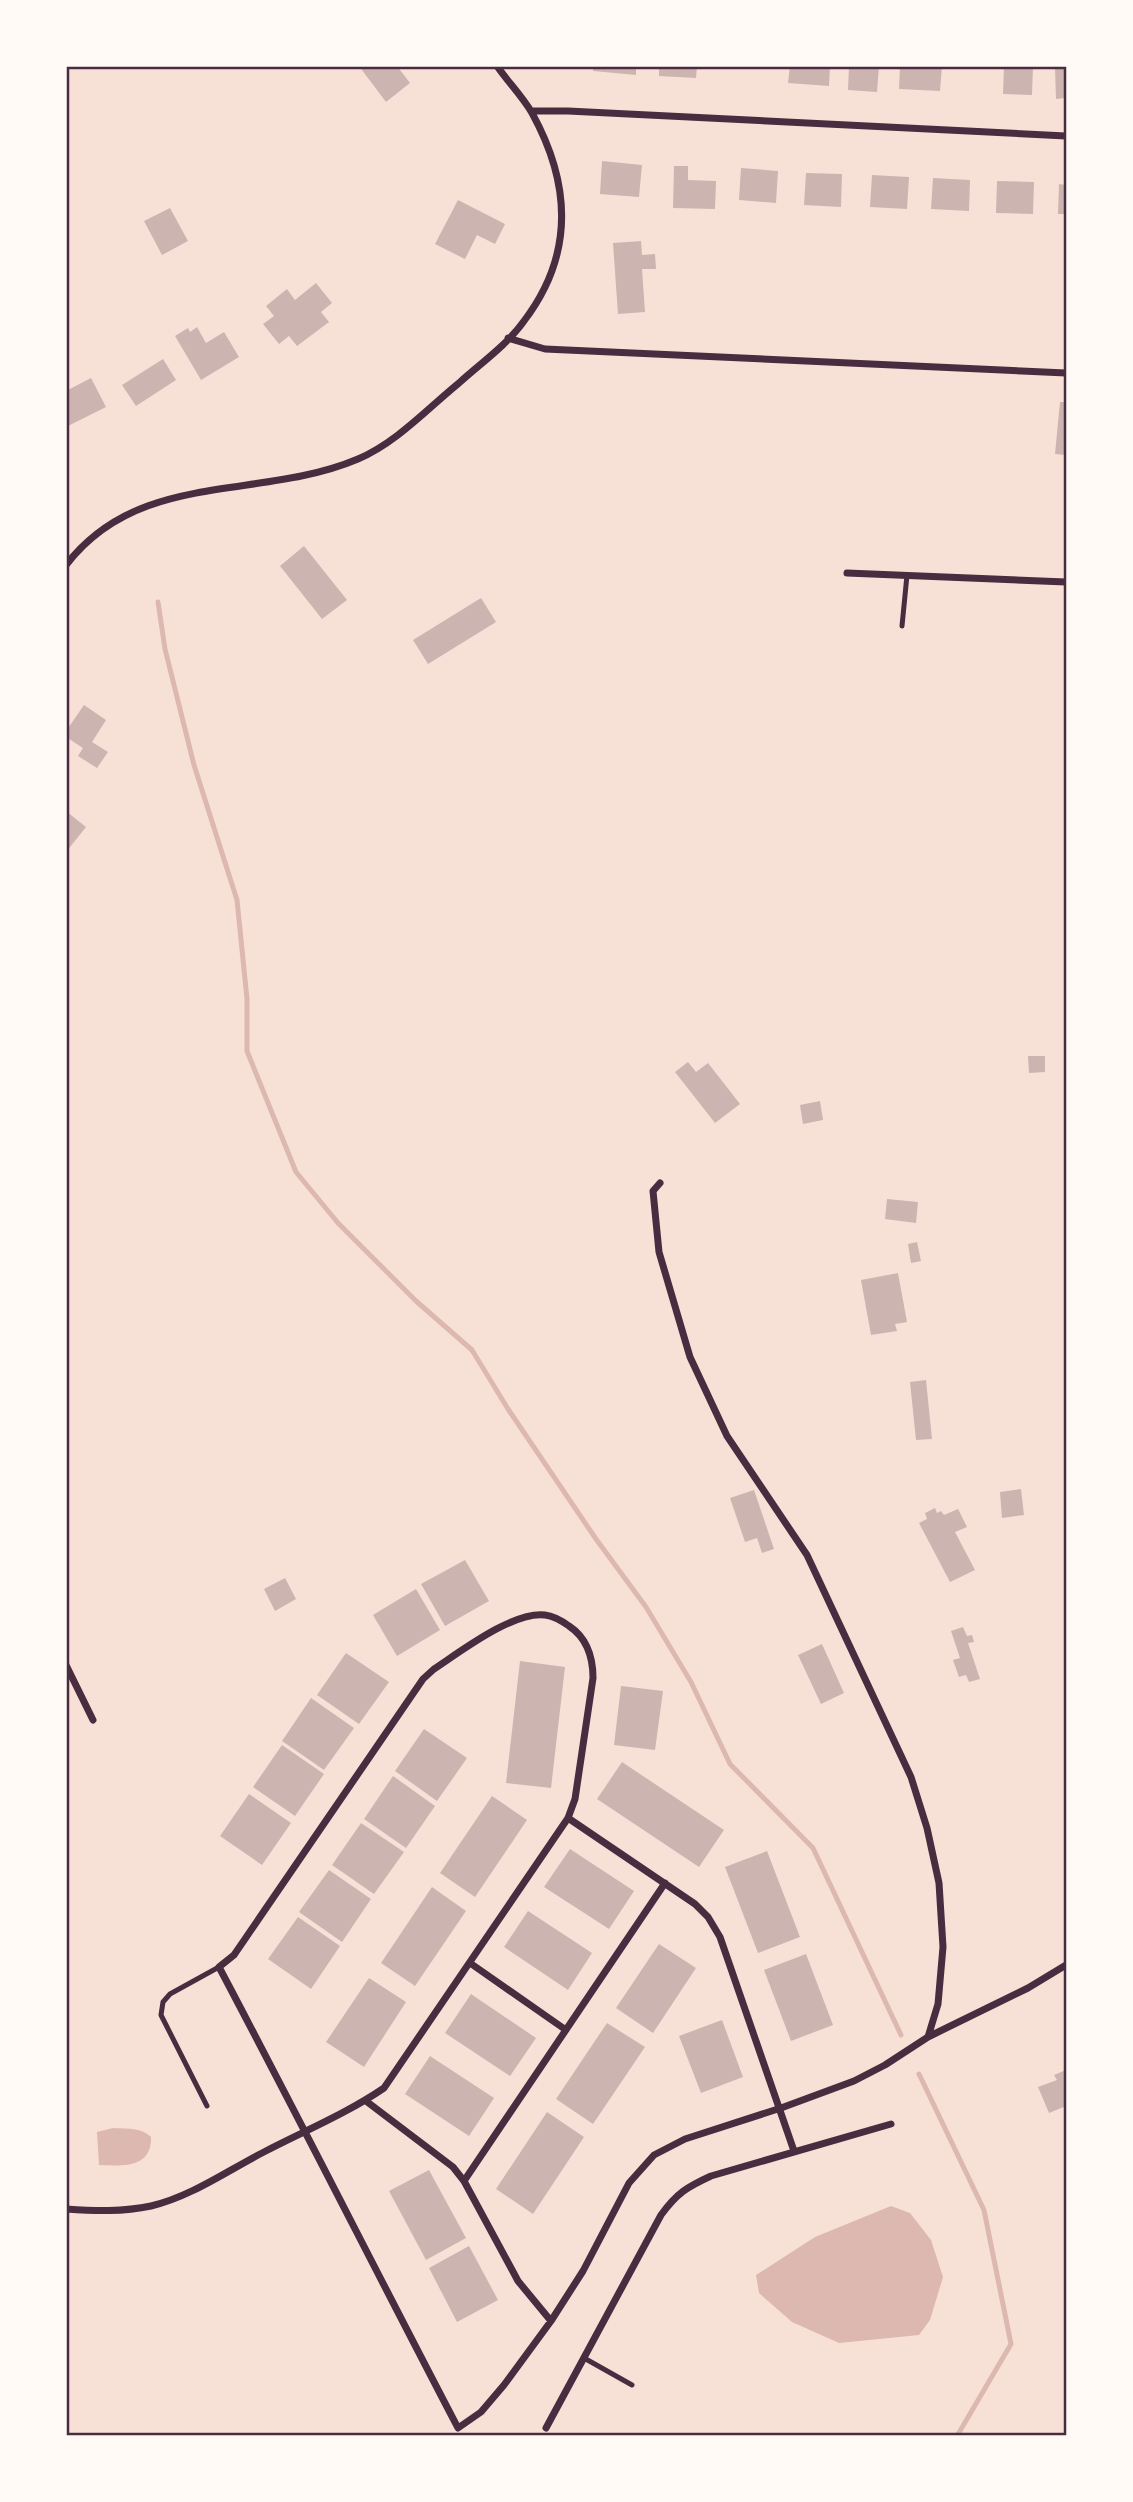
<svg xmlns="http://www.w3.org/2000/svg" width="1133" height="2502" viewBox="0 0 1133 2502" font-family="Figtree,sans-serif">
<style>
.water{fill:#dcb8b0}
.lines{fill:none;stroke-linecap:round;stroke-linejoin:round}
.stream{stroke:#dcb8b0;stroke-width:5}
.building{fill:#ccb4b1}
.service{stroke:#4a2c40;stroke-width:5}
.minor{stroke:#4a2c40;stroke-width:7}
.neatline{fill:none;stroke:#4a2c40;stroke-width:2.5}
</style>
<rect width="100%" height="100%" fill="#f7e1d7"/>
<path class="water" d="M113 2128C126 2129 141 2127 151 2137 152 2169 121 2166 99 2165L97 2132Z
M891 2206 910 2213 931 2240 943 2277 930 2320 919 2335 839 2343 792 2322 759 2293 756 2275 815 2237Z"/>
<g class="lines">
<path class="stream" d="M158 602 165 649 194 765 237 900 247 999V1051L296 1172 338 1223 416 1301 472 1350 508 1409 596 1539 646 1607 691 1682 730 1764 813 1848 901 2035
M919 2074 984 2210 1011 2344 957 2436"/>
</g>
<path class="building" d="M359 66H397L410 83 386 102Z
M594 66H636V75L593 71Z
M659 66H697L696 78 659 76Z
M790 66H830L829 86 788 83Z
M849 66H879L877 92 848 90Z
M900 66H942L940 91 899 89Z
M1004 66H1033L1032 95 1003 94Z
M1066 67V98L1056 99 1055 68Z
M602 161 642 165 639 197 600 194Z
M674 166H688V180L716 181 715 209 673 208Z
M741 168 778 171 776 203 739 200Z
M806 173 842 174 841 207 804 205Z
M872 175 909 177 907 209 870 207Z
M933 178 970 180 969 211 931 209Z
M997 181 1034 182 1033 214 996 213Z
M1059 184 1066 185V214H1058Z
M458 200 505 224 495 244 477 235 465 259 435 244Z
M170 208 188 241 162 255 144 221Z
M641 241 642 255 655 254 656 269H642L645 312 618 314 613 243Z
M316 283 332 303 321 312 329 322 297 346 289 336 279 344 263 324 274 316 266 306 287 289 295 300Z
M197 327 206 343 224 332 239 357 201 380 175 336 188 328 190 332Z
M163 359 176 380 136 406 122 385Z
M91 378 106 407 66 427V391Z
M1060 402H1066V455L1055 454Z
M304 546 347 600 322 619 280 566Z
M481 598 496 622 428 664 413 640Z
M84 705 106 720 92 742 108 752 97 768 78 756 83 748 66 737V731Z
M66 811 86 827 66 852Z
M1028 1056H1045V1072L1029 1073Z
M688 1062 696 1072 708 1063 740 1104 715 1123 675 1072Z
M820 1101 823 1120 803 1124 800 1105Z
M887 1199 918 1202 916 1223 885 1219Z
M917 1242 921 1261 911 1263 908 1244Z
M898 1273 907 1322 895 1324 897 1331 871 1335 861 1280Z
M926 1380 932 1439 916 1440 910 1382Z
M1021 1489 1024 1515 1002 1518 1000 1492Z
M754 1490 774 1549 762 1553 757 1538 745 1542 730 1498Z
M935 1508 937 1513 941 1511 944 1515 958 1509 967 1527 955 1532 975 1570 950 1582 919 1523 927 1519 925 1513Z
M465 1560 489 1601 445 1626 421 1584Z
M285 1578 296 1599 275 1611 264 1589Z
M416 1589 440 1630 397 1656 373 1615Z
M963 1627 967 1636 972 1635 974 1642 968 1643 980 1679 969 1682 966 1675 959 1677 953 1660 960 1658 951 1631Z
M822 1644 844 1693 821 1704 798 1655Z
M346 1653 389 1682 359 1724 317 1695Z
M520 1661 565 1667 551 1788 506 1783Z
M621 1686 663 1691 655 1750 614 1745Z
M311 1698 354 1728 324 1770 282 1741Z
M424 1729 467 1758 437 1801 395 1771Z
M282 1745 324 1774 295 1816 253 1787Z
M622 1762 724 1830 699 1867 597 1799Z
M393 1776 435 1806 406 1848 364 1819Z
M249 1794 291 1823 262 1865 220 1836Z
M492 1796 527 1820 475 1897 440 1873Z
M361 1823 404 1852 374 1894 332 1865Z
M570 1849 634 1891 609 1929 544 1887Z
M767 1851 800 1937 758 1953 725 1867Z
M329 1870 371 1899 342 1942 299 1912Z
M432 1887 466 1911 415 1986 381 1963Z
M528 1911 592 1953 568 1990 504 1947Z
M298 1917 340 1946 311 1989 268 1959Z
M659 1944 696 1968 653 2033 616 2008Z
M806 1954 833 2025 791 2041 764 1970Z
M369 1978 406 2002 364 2067 326 2042Z
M471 1994 536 2038 510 2076 445 2033Z
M722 2020 743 2077 701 2093 679 2036Z
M607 2023 645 2047 593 2124 556 2099Z
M430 2056 494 2098 469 2136 405 2094Z
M1066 2070V2106L1049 2113 1038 2087 1057 2080 1054 2075Z
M547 2112 584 2137 533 2214 496 2189Z
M429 2170 466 2238 426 2260 389 2191Z
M469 2246 498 2300 457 2322 429 2268Z"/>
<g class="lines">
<path class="service" d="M902 626 907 575
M207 2106 161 2015 163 2002 170 1994 219 1967
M584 2358 632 2385"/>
<path class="minor" d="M531 111H568L1066 136
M508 338 545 349 1066 373
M66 565C140 469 259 501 358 459 396 443 427 409 459 383 481 363 507 345 524 321 575 254 571 184 532 113 523 97 508 82 497 66
M847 573 1066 582
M66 1665 93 1720
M568 1818 695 1904 708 1917 720 1937 794 2151
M470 1963 566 2030
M928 2037 1028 1988 1066 1965
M366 2101 453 2167 464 2181 518 2281 551 2321
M464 2181 665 1883
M66 2209C95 2211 123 2212 151 2206 190 2197 227 2171 262 2153 302 2132 346 2114 384 2088L568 1818 575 1799 593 1678C593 1657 587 1638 569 1626 562 1621 554 1616 545 1615 513 1611 460 1652 434 1669L423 1679 234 1955 219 1967C300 2120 378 2275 458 2428L481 2412 504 2385 551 2321 583 2271 629 2183 654 2155 685 2139 781 2108 854 2081 885 2065 928 2037 938 2004 943 1947 939 1883 927 1828 911 1777 807 1555 727 1436 690 1357 659 1252 653 1191 660 1183
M546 2428 661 2215C677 2193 687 2187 711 2176L891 2124"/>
</g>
<rect width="1133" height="2502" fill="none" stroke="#fffaf5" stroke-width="136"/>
<rect x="68" y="68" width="997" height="2366" class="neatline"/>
</svg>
